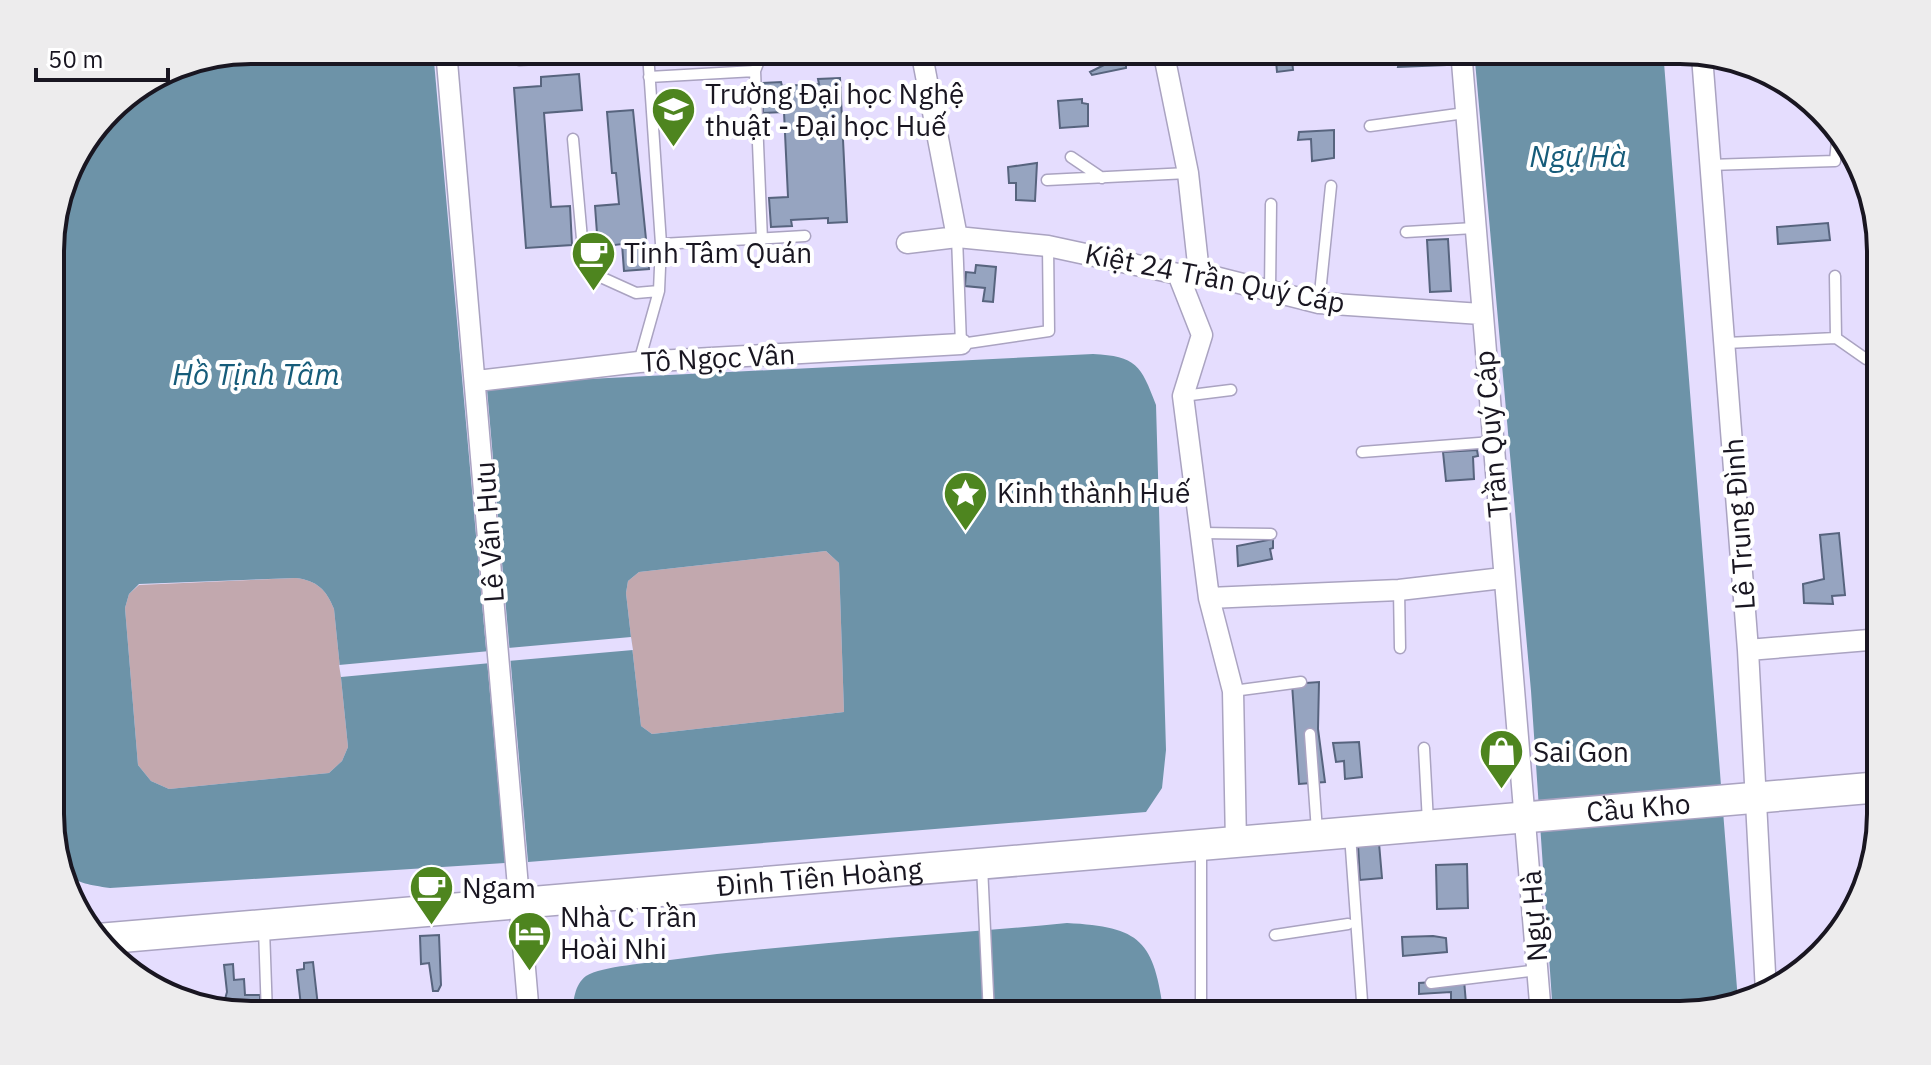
<svg xmlns="http://www.w3.org/2000/svg" width="1931" height="1065" viewBox="0 0 1931 1065" font-family="'IBM Plex Sans',sans-serif">
<style>
.green{fill:#c2a8ae}
.water{fill:#6d93a8;fill-rule:evenodd}
.pier{fill:#e5ddfe}
.building{fill:#96a4c0;stroke:#57647e;stroke-width:2}
.lines{fill:none;stroke-linecap:round;stroke-linejoin:round}
.lane-casing{stroke:#aaa3c1;stroke-width:13}
.street-casing{stroke:#aaa3c1;stroke-width:23}
.secondary-casing{stroke:#aaa3c1;stroke-width:33}
.lane{stroke:#fff;stroke-width:10}
.street{stroke:#fff;stroke-width:20}
.secondary{stroke:#fff;stroke-width:30}
.labels{text-anchor:middle;stroke-width:8;stroke-linejoin:round;paint-order:stroke}
.poi-label{font-size:28px;fill:#191621;stroke:#fff;text-anchor:start}
.street-label{font-size:28px;fill:#191621;stroke:#fff}
.water-label{font-size:30px;font-style:italic;fill:#165c7a;stroke:#fff}
.rim{fill:none;stroke:#191621;stroke-width:4}
</style>
<rect width="100%" height="100%" fill="#e5ddfe"/>
<path class="green" d="M826 551 839 563 844 712 652 734 641 726 626 593 628 581 639 572Z
M296 578C317 581 326 589 334 609L348 747 342 761 329 773 169 789 151 781 138 765 125 608 129 594 139 585Z"/>
<path class="water" d="M251 50H433L505 863 110 888C68 882 67 879 52 839V226L71 162 118 100 175 65ZM296 578C317 581 326 589 334 609L348 747 342 761 329 773 169 789 151 781 138 765 125 608 129 594 139 584Z
M1474 50H1663L1738 1001 1692 1015H1553L1531 691Z
M1093 354C1136 356 1141 365 1156 405L1166 750 1162 788 1146 812 528 862 487 389 548 381ZM826 551 839 563 844 712 652 734 641 726 626 593 628 581 639 572Z
M1067 923C1141 927 1154 940 1164 1015H571C574 1001 574 985 586 976 602 966 650 963 670 960 802 942 935 936 1067 923Z"/>
<path class="pier" d="M631 637 633 650 508 661 507 648Z
M490 651 491 663 341 677 339 665Z"/>
<path class="building" d="M805 50H842V53L805 56Z
M1097 50H1126V68L1092 75 1090 72 1106 64Z
M1255 50H1291L1293 70 1277 72 1276 61 1256 63Z
M1402 50H1444L1446 65 1398 67Z
M579 74 582 110 544 113 551 207 570 206 572 245 526 248 514 88 541 86V77Z
M840 78 847 222 828 223V218L791 220 792 226 771 227 769 198 788 197 784 112 763 113 762 83 781 82 782 86 819 84 818 79Z
M1082 99V103L1088 104V126L1060 128 1058 101Z
M633 110 649 269 624 271 622 244 598 247 595 206 619 204 616 173H612L607 112Z
M1334 130V158L1312 161 1311 139 1298 140 1299 132Z
M1037 163 1035 201 1016 200V183H1009L1008 167Z
M1828 223 1830 240 1778 244 1777 227Z
M1448 239 1451 291 1430 292 1427 240Z
M1881 260V274L1869 275 1868 262Z
M976 265 996 267 993 302 983 301 985 288 965 286 966 272 975 273Z
M1477 450 1478 456 1473 457 1474 479 1446 481 1443 452Z
M1839 533 1845 595 1832 596 1833 604 1804 603 1803 584 1824 579 1820 535Z
M1273 539V548L1270 549 1272 559 1238 566 1237 546Z
M1319 682 1318 729 1325 782 1299 784 1292 684Z
M1359 742 1362 777 1345 779 1344 761 1336 762 1333 743Z
M1379 843 1382 878 1360 880 1358 845Z
M1467 864 1468 908 1437 909 1436 865Z
M439 935 441 985 438 991H433L429 963 421 964 420 936Z
M1433 936 1446 938 1447 952 1403 956 1402 937Z
M313 962 319 1015H302L297 970 304 969V963Z
M233 964 234 980 244 979 245 995H260V1004L223 1006 227 992 224 965Z
M153 975 154 989 142 979V976Z
M1464 980 1467 1015H1433L1432 1009H1439L1438 1001 1451 1000V992L1419 994V983Z"/>
<g class="lines">
<defs>
<path id="lane" d="M519 50V60L648 53 661 244 659 291 639 362
M648 53 691 50
M649 77 755 71
M1370 126 1465 113
M573 139 582 239 594 274 636 293 659 291
M1071 157 1102 178
M1709 165 1835 161 1838 131
M1047 180 1188 173
M1406 232 1474 228
M957 237 961 344 1049 331 1048 246
M762 240 755 71 763 50
M661 244 805 236
M1835 276 1836 338
M1270 291 1271 204
M1319 303 1331 186
M1726 343 1836 338 1866 359 1881 363
M1183 396 1231 390
M1362 452 1492 442
M1201 533 1271 534
M1399 590 1400 648
M1233 691 1301 682
M1310 734 1317 831
M1424 748 1428 822
M1879 812 1880 827
M1350 835 1363 1015
M982 866 989 1015
M264 929 267 1015
M1275 935 1348 924
M1431 983 1538 970
M1201 1015V848"/>
<path id="street" d="M446 50 529 1015
M921 50 957 237
M1163 50 1188 173 1199 273
M1461 50 1541 1015
M1702 56 1748 650 1766 992
M907 243 957 237 1048 246 1178 274 1199 273 1319 303 1481 314
M1178 274 1202 335 1183 396 1209 598 1233 691 1236 843
M477 381 639 362 961 344
M1209 598 1399 590 1503 578
M1748 650 1881 639"/>
<g id="secondary">
<path id="s1" d="M98 939 1881 787"/>
</g>
</defs>
<use href="#lane" class="lane-casing"/>
<use href="#street" class="street-casing"/>
<use href="#secondary" class="secondary-casing"/>
<use href="#lane" class="lane"/>
<use href="#street" class="street"/>
<use href="#secondary" class="secondary"/>
</g>
<defs>
<symbol id="university-pin" viewBox="-11 -11 22 30"><path d="M0 17L-7.5 6A9.5 9.5 0 1 1 7.5 6Z" fill="#4e851f" stroke="#fff"/><path d="M0-5L7-2L0 1L-7-2ZM-4 1L0 2.5L4 1V4Q0 6-4 4Z" fill="#fff"/></symbol>
<symbol id="cafe-pin" viewBox="-11 -11 22 30"><path d="M0 17L-7.5 6A9.5 9.5 0 1 1 7.5 6Z" fill="#4e851f" stroke="#fff"/><path d="M-5.5-4.5H6V0H3Q3 3.5 0 3.5H-2.5Q-5.5 3.5-5.5 0ZM3-3.2v2h1.7v-2ZM-6 4.5H4V6H-6Z" fill="#fff"/></symbol>
<symbol id="sight-pin" viewBox="-11 -11 22 30"><path d="M0 17L-7.5 6A9.5 9.5 0 1 1 7.5 6Z" fill="#4e851f" stroke="#fff"/><path d="M0-6L1.8-2.2L6-1.7L2.9 1.2L3.7 5.4L0 3.3L-3.7 5.4L-2.9 1.2L-6-1.7L-1.8-2.2Z" fill="#fff"/></symbol>
<symbol id="shop-pin" viewBox="-11 -11 22 30"><path d="M0 17L-7.5 6A9.5 9.5 0 1 1 7.5 6Z" fill="#4e851f" stroke="#fff"/><path d="M-5-2.5h2.3a2.7 3.5 0 0 1 5.4 0H5L5.5 6h-11ZM-1.5-2.5h3a1.5 2.3 0 0 0-3 0Z" fill="#fff"/></symbol>
<symbol id="hotel-pin" viewBox="-11 -11 22 30"><path d="M0 17L-7.5 6A9.5 9.5 0 1 1 7.5 6Z" fill="#4e851f" stroke="#fff"/><path d="M-6-4.5h1.5V1H6V5H4.5V3h-9V5H-6ZM-4 0a1.8 1.8 0 1 1 3.6 0ZM.5 0V-2.5h3Q6-2.5 6 0Z" fill="#fff"/></symbol>
</defs>
<g fill-rule="evenodd">
<use href="#university-pin" x="648" y="84" width="51" height="69"/>
<use href="#cafe-pin" x="568" y="228" width="51" height="69"/>
<use href="#sight-pin" x="940" y="468" width="51" height="69"/>
<use href="#shop-pin" x="1476" y="726" width="51" height="69"/>
<use href="#cafe-pin" x="406" y="862" width="51" height="69"/>
<use href="#hotel-pin" x="504" y="908" width="51" height="69"/>
</g>
<g class="labels">
<g class="poi-label">
<text x="705" y="104">Trường Đại học Nghệ<tspan x="705" dy="32">thuật - Đại học Huế</tspan></text>
<text x="624" y="263">Tinh Tâm Quán</text>
<text x="997" y="503">Kinh thành Huế</text>
<text x="1533" y="762">Sai Gon</text>
<text x="462" y="898">Ngam</text>
<text x="560" y="927">Nhà C Trần<tspan x="560" dy="32">Hoài Nhi</tspan></text>
</g>
<g class="street-label">
<text transform="translate(1215 278) rotate(11)" y="10">Kiệt 24 Trần Quý Cáp</text>
<text transform="translate(718 358) rotate(-3)" y="10">Tô Ngọc Vân</text>
<text transform="translate(1491 434) rotate(-95)" y="10">Trần Quý Cáp</text>
<text transform="translate(1739 524) rotate(-94)" y="10">Lê Trung Đình</text>
<text transform="translate(489 532) rotate(-94)" y="10">Lê Văn Hưu</text>
<text dy="10" stroke="none"><textPath href="#s1" startOffset="1546">Cầu Kho</textPath></text>
<text dy="10" stroke="none"><textPath href="#s1" startOffset="724">Đinh Tiên Hoàng</textPath></text>
<text transform="translate(1534 916) rotate(-94)" y="10">Ngự Hà</text>
</g>
<g class="water-label">
<text x="1578" y="167">Ngự Hà</text>
<text x="256" y="385">Hồ Tịnh Tâm</text>
</g>
</g>
<path d="M0 0H1931V1065H0ZM251 64H1680A187 187 0 0 1 1867 251V814A187 187 0 0 1 1680 1001H251A187 187 0 0 1 64 814V251A187 187 0 0 1 251 64Z" fill="#edeced" fill-rule="evenodd"/>
<path class="rim" d="M251 64H1680A187 187 0 0 1 1867 251V814A187 187 0 0 1 1680 1001H251A187 187 0 0 1 64 814V251A187 187 0 0 1 251 64Z"/>
<path d="M36 68v12h132v-12" fill="none" stroke="#191621" stroke-width="4"/>
<text x="48" y="68" font-size="24" fill="#191621" stroke="#ffffff" stroke-width="6" paint-order="stroke">50 m</text>
</svg>
